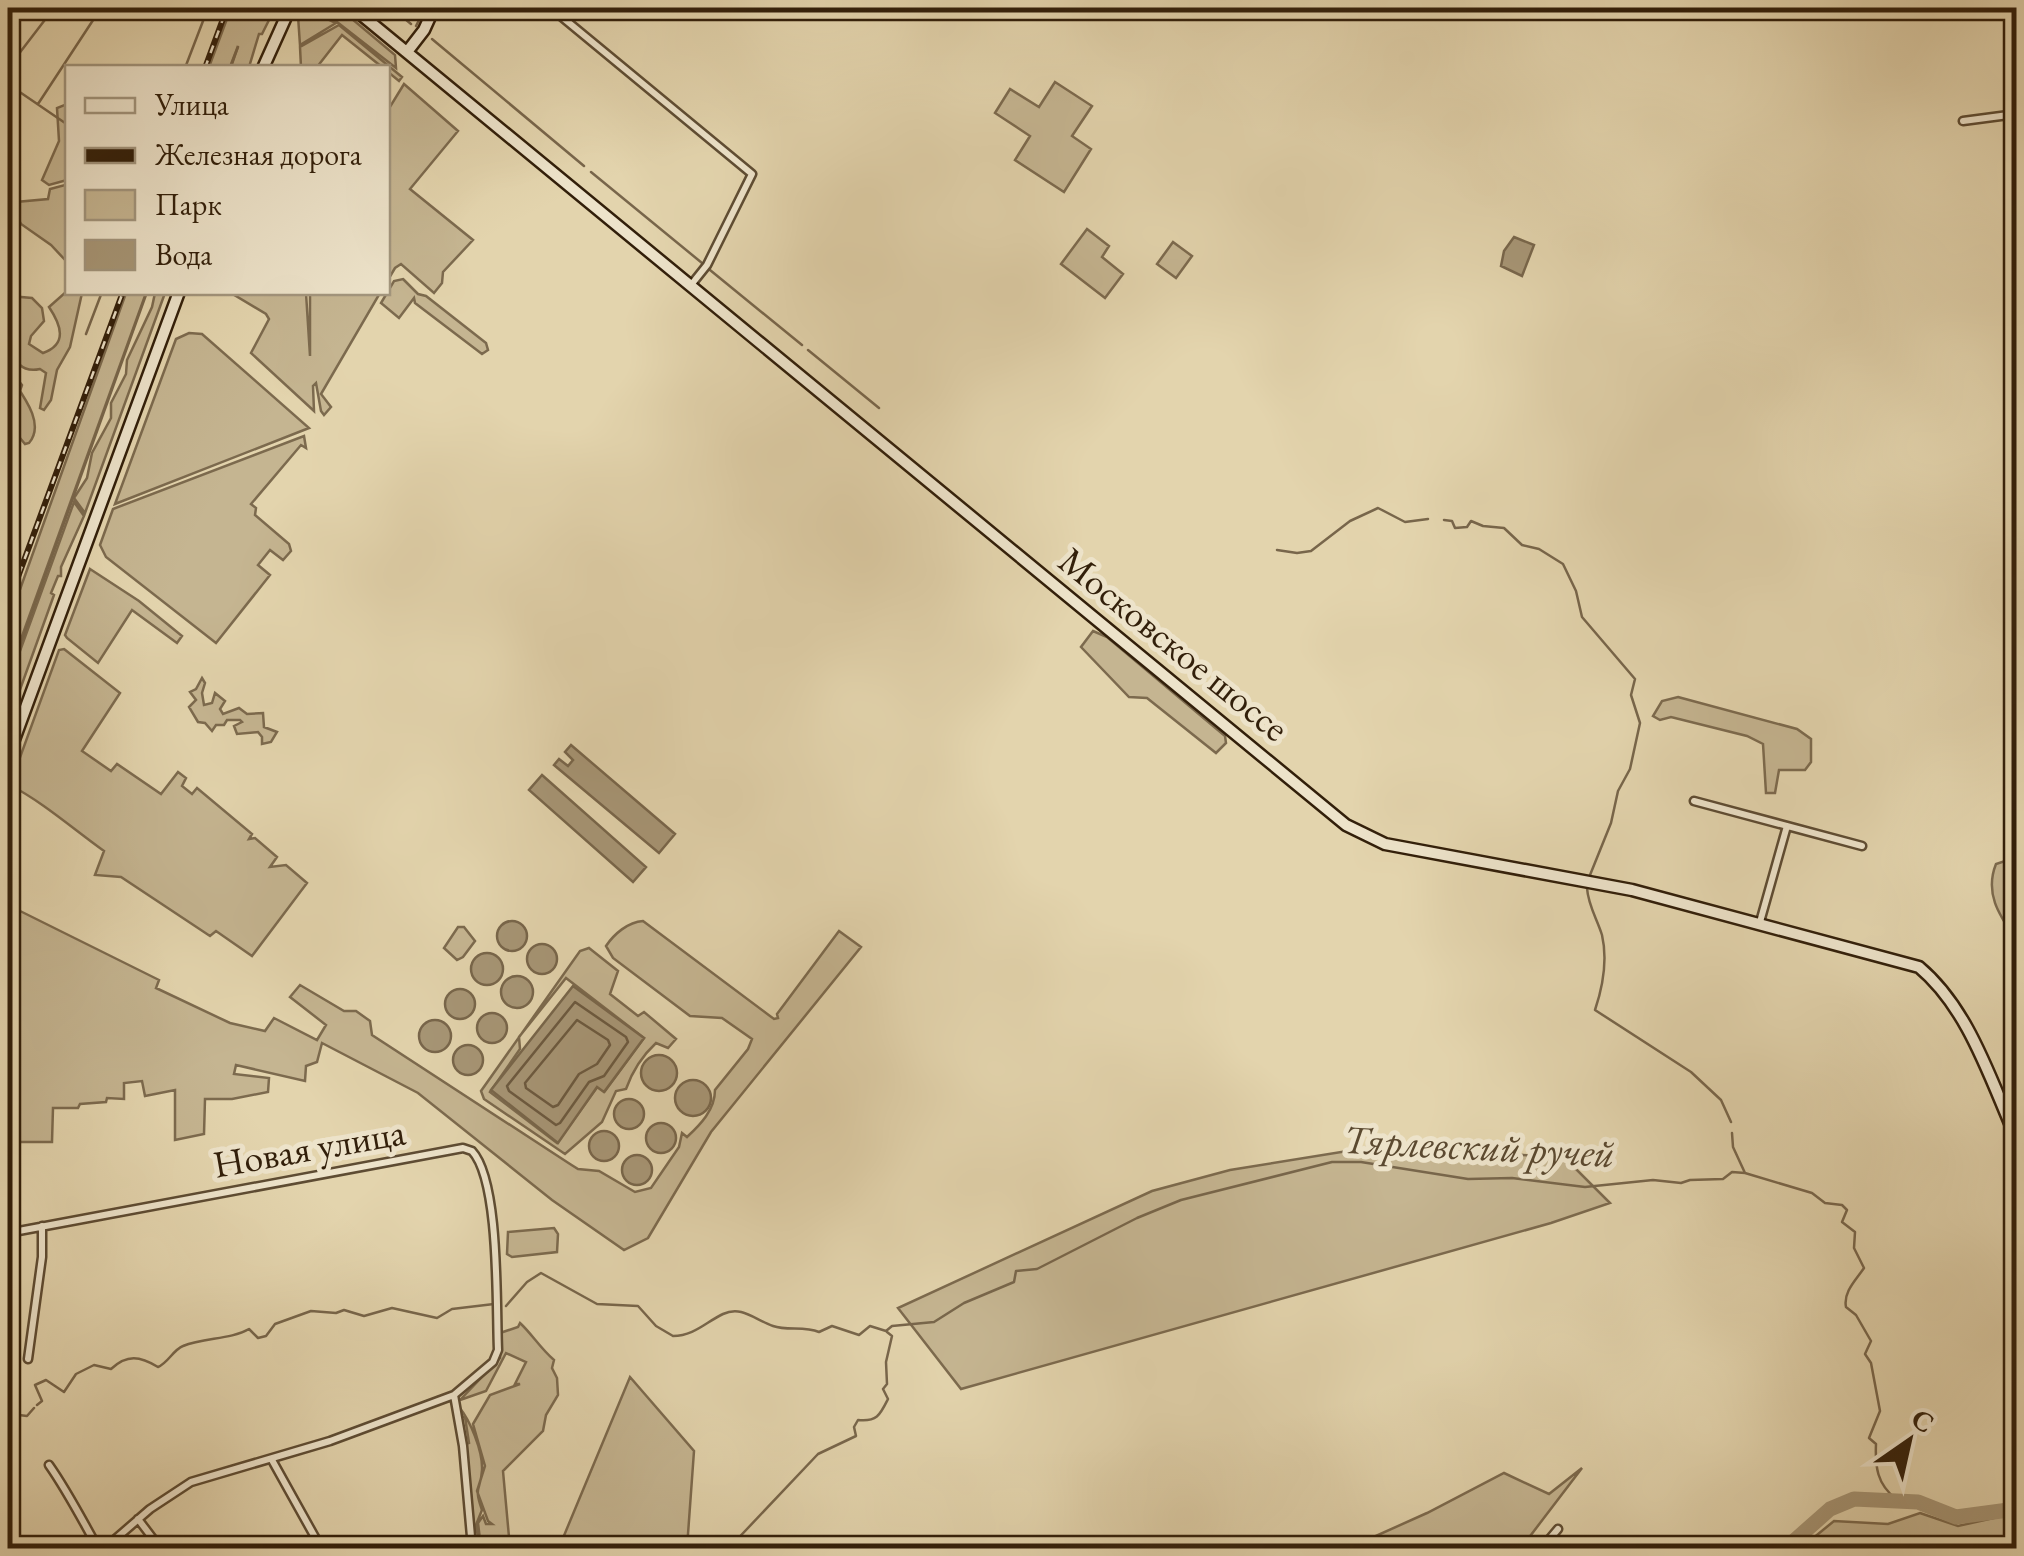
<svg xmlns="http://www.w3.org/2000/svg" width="2024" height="1556" viewBox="0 0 2024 1556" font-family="'EB Garamond',serif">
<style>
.green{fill:#c5b591;stroke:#7c6a4e;stroke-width:2.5;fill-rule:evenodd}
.water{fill:#a79676;stroke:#78664b;stroke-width:2.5}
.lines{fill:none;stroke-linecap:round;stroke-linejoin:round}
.shore{stroke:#6c5a40;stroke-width:2.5}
.stream{stroke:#78664b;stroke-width:2.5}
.river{stroke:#a79676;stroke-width:15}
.minor-casing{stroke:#5e4c33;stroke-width:11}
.secondary-casing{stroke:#321f0a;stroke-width:15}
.minor{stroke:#ede3ca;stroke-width:6}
.secondary{stroke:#ede3ca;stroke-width:10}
.rail-casing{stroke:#321f0a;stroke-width:6}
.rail{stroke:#ede3ca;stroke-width:2.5;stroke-dasharray:8;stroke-linecap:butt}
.labels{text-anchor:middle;stroke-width:10;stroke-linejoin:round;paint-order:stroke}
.street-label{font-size:38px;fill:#321f0a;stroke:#ede3ca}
.water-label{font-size:40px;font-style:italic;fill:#5b4930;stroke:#ede3ca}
</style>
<rect width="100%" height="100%" fill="#e3d4ad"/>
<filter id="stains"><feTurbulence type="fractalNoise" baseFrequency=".002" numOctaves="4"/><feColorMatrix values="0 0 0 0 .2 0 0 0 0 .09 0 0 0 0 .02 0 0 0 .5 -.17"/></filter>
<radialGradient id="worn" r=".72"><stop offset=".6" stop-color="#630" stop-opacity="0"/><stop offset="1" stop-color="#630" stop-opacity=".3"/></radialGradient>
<path class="green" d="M231 8H275L262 34H259L249 67H231L238 46 230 67H209Z
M304 8 336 23 300 45 298 16Z
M313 8H339L395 55 396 68 332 18Z
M339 25 402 77 399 81 388 72V68L382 67 342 35 317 67H301L300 47Z
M1055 82 1092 106 1072 136 1091 149 1064 192 1015 160 1030 136 995 113 1010 89 1039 107Z
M404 84 458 131 410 189 473 240 443 272 442 283 434 293 401 264 395 268 388 280V110Z
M67 104V180L49 185 42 180 59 141 57 108Z
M65 185 68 186 67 262 51 245 21 224 12 209 16 202 48 199 50 189Z
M1087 229 1109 246 1102 257 1123 274 1105 298 1061 264Z
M1173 242 1192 256 1176 278 1157 264Z
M403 279 418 294 426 296 486 343 488 350 482 354 415 303 414 298 399 318 381 303 394 281Z
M8 280 10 296 32 298 42 308 44 321 31 336 29 344 43 353C68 344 61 325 49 307L67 291 82 293 70 347 57 370 51 400 44 410 40 408 46 373 40 369C0 378 7 310 8 280Z
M126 293H146L8 675V623Z
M155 293H165L85 513 74 498 87 478 92 453 111 418V403L126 374 127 360 152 307Z
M231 293H306L310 356V293H380L321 394 331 407 324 415 321 411 316 383 313 386 314 411 251 353 269 319 266 314Z
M189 333 202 334 309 428 115 504 176 339Z
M8 373C19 391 47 422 29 443L25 444 20 438 8 455Z
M304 436 306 448 301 445 251 504 256 508 255 515 289 544 291 551 283 560 270 550 258 565 270 575 216 643 106 557 100 545 113 509Z
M74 502 84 516 61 567V576H58L51 593 54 595 8 723V684Z
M90 569 139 601 182 636 177 643 132 610 98 663 67 638 65 635Z
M1093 631 1107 637 1225 736 1226 743 1216 753 1147 698 1129 697 1081 647Z
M64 649 120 693 82 751 111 771 117 764 161 794 178 772 186 778 182 786 192 794 197 788 252 834 249 839 255 838 277 857 270 867 286 865 307 883 252 956 216 931 210 936 121 877 95 875 104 851C72 828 44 803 10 785L59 650Z
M202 678 205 683 202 693 204 705 212 703 215 693 225 701 220 709 223 714 239 708 247 714 263 713 264 727 277 732 271 742 262 744V737L258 732 237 734 234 726 242 722 240 720H227L224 725H216L212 731 205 723 198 722 189 707 196 700 190 692 196 689Z
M1678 697 1797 729 1811 739V762L1805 770H1779L1775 793H1766L1763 744 1747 736 1671 717 1660 720 1653 716 1662 701Z
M2005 861 2016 880V940C2000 916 1984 894 1996 864Z
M8 905 159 980 156 988 230 1023 265 1031 274 1018 317 1040 326 1025 290 997 300 985 344 1011H356L370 1021 372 1035 570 1164 578 1169 599 1171 635 1192 651 1188 679 1147 682 1133 687 1137C700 1125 715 1110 715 1090L748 1049 752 1039 722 1018 690 1016 613 958 606 946C614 934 628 922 643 921L774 1019 778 1018 777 1014 839 931 861 947 711 1132 648 1238 624 1250 552 1200 418 1093 322 1043 317 1062 306 1066 305 1081 236 1065 234 1074 269 1078 268 1092 232 1099H205L204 1134 175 1140V1090L145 1096 142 1081 124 1083V1099L107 1098 106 1102 80 1104 78 1108H53L52 1142H16L17 1127 8 1125Z
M458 927H464L475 941 463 957 457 960 444 948Z
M589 948 618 971 610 994 638 1016 644 1012 676 1039 668 1048 656 1043C642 1056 632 1072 626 1089L616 1091 602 1122 565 1154 484 1099 481 1091 580 951ZM566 978 644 1038 605 1091 598 1086 557 1143 490 1092 520 1049 519 1037Z
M1397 1143 1566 1159 1610 1203 1551 1223 961 1389 898 1308 1152 1191 1230 1170Z
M554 1228 558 1234 557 1252 512 1257 507 1254 508 1232Z
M520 1323C532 1334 540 1348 554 1360L552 1368 557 1378 558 1395 546 1415 543 1431 503 1471 510 1548H481L478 1523 483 1516 486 1524H492L488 1521 477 1491 485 1466 473 1424 490 1395 520 1384H515L526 1362 506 1353 486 1391 460 1400 500 1358V1333L518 1327Z
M630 1377 694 1451 687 1548H576L563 1538Z
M459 1407C470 1420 483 1451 482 1470 481 1491 473 1485 482 1510L476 1525 480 1548H476L466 1444 469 1443 465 1417H461Z
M1582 1468 1521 1548H1349L1427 1513 1504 1473 1549 1494Z
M1920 1513 1958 1526 2016 1513V1548H1801L1834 1521 1888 1524Z"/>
<path class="water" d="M1514 237 1534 245 1522 276 1501 266 1504 251Z
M571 745 675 834 659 853 554 765 559 759 568 766 573 760 565 752Z
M542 775 646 867 633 882 529 790Z
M497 936a15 15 0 1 1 30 0a15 15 0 1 1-30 0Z
M527 959a15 15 0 1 1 30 0a15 15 0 1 1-30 0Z
M471 969a16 16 0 1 1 32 0a16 16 0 1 1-32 0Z
M501 992a16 16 0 1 1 32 0a16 16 0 1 1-32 0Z
M573 986 644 1038 604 1092 597 1087 558 1143 491 1090Z
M445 1004a15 15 0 1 1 30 0a15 15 0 1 1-30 0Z
M477 1028a15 15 0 1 1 30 0a15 15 0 1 1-30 0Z
M419 1036a16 16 0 1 1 32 0a16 16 0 1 1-32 0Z
M453 1060a15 15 0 1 1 30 0a15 15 0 1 1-30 0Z
M641 1073a18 18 0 1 1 36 0a18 18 0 1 1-36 0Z
M675 1098a18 18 0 1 1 36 0a18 18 0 1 1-36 0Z
M614 1114a15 15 0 1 1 30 0a15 15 0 1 1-30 0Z
M646 1138a15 15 0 1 1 30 0a15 15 0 1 1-30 0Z
M589 1146a15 15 0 1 1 30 0a15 15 0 1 1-30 0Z
M622 1170a15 15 0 1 1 30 0a15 15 0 1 1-30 0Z"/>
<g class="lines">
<path class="shore" d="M575 1002 626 1037 628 1042 604 1076 589 1082 560 1123 556 1125 509 1091 507 1086Z
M577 1020 608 1040 610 1045 597 1064 579 1074 558 1105 553 1107 526 1088 525 1083Z"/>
<path class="stream" d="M392 8 411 24
M416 26 425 8
M432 39 584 166
M8 68 54 8
M185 68 208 8
M230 68 238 47
M8 84 68 125
M38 104 101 8
M591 172 702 263
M710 270 802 345
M86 334 102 292
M808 350 879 408
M8 368 22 385 8 425
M1444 520 1452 521 1455 528 1467 527 1471 521 1483 526 1504 528 1522 545 1539 549 1563 564 1576 591 1582 617 1635 679 1631 695 1640 723 1630 769 1618 791 1611 823 1588 880
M1277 550 1297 553 1311 551 1350 521 1378 508 1405 522 1428 519
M8 679 147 292
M1587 888C1588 905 1597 919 1602 935 1608 961 1603 986 1595 1010L1691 1072 1721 1100 1731 1122
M1732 1133 1733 1147 1745 1173
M506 1306 527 1282 541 1273 597 1304 638 1306 656 1326 673 1336C694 1336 706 1322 723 1314 742 1305 755 1320 773 1326 787 1331 804 1326 819 1332L832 1326 859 1335 870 1326 886 1331 892 1326 934 1322 964 1303 1014 1282 1016 1271 1037 1269 1137 1218 1181 1200 1332 1162H1361L1468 1179 1512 1178 1585 1187 1653 1180 1681 1183 1690 1180 1723 1179 1732 1172 1745 1173 1812 1193 1825 1203 1842 1205 1847 1210 1842 1222 1855 1232 1854 1248 1864 1268C1856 1280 1843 1292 1846 1307L1856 1315 1871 1341 1865 1354 1871 1363 1880 1411 1869 1438 1876 1444C1875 1467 1877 1484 1896 1499
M8 1379 18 1383
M37 1405 42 1401 35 1385 46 1380 64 1392 76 1374 94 1365 111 1369C127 1354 140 1356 158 1367 168 1363 173 1350 183 1346 204 1337 230 1340 249 1329L258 1338 266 1336 275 1324 311 1311 336 1313 344 1310 364 1316 392 1308 437 1318 452 1309 494 1304
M8 1435 19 1415 27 1416 34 1408
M729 1548 818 1454 856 1436 854 1427 858 1420C877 1422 880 1415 888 1399L883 1389 887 1384 886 1362 892 1336 887 1332"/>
<path class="river" d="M1786 1548 1830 1509 1854 1499 1918 1502 1956 1517 2016 1509"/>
<defs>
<path id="minor" d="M551 8 752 174 707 265 691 285
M1963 121 2016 114
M1694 801 1862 846
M1760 922 1787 826
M8 1233 463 1148 472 1151C500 1181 496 1306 498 1350L493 1362 454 1395 330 1441 191 1482 150 1509 105 1548
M28 1359 42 1257V1226
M454 1395 463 1446 472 1548
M272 1460 321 1548
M49 1465C68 1492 82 1520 98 1548
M138 1519 160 1548
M1542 1548 1558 1529"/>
<path id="secondary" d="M353 8 1346 825 1385 844 1632 890 1919 967C1969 1009 1990 1079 2016 1137
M407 52 424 30 434 8
M263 68 290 8
M8 756 179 292"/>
</defs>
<use href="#minor" class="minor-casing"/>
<use href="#secondary" class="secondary-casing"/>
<use href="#minor" class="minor"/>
<use href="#secondary" class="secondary"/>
<defs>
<path id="rail" d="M205 68 227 8
M8 604 123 292"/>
</defs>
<use href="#rail" class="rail-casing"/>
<use href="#rail" class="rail"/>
</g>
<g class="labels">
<g class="street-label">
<text transform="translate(1174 644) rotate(39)" y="13">Московское шоссе</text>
<text transform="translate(309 1148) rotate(-10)" y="13">Новая улица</text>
</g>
<g class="water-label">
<text transform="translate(1479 1146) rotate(3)" y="14">Тярлевский ручей</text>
</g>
</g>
<rect width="2024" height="1556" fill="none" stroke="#e3d4ad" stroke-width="40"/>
<rect x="10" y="10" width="2004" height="1536" fill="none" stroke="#321f0a" stroke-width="5"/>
<rect x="20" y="20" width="1984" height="1516" fill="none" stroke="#321f0a" stroke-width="2.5"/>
<rect x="65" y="65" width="325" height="230" fill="#ede3ca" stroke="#a2957d" stroke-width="2.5"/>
<rect x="85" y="98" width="50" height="15" fill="#ede3ca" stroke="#a2957d" stroke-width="2.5"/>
<text x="155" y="115" font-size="30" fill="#321f0a">Улица</text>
<rect x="85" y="148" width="50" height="15" fill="#321f0a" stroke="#a2957d" stroke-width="2.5"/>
<text x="155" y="165" font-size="30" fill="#321f0a">Железная дорога</text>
<rect x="85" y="190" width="50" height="30" fill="#c5b591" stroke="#a2957d" stroke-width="2.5"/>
<text x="155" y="215" font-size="30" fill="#321f0a">Парк</text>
<rect x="85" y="240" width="50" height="30" fill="#a79676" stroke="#a2957d" stroke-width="2.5"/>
<text x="155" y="265" font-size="30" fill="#321f0a">Вода</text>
<g transform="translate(1909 1441) rotate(34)" stroke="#ede3ca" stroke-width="8" paint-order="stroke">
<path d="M0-8L18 38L0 25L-18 38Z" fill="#321f0a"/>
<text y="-15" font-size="28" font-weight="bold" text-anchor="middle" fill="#321f0a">С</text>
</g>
<rect width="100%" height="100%" filter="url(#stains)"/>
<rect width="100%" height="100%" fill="url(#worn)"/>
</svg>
